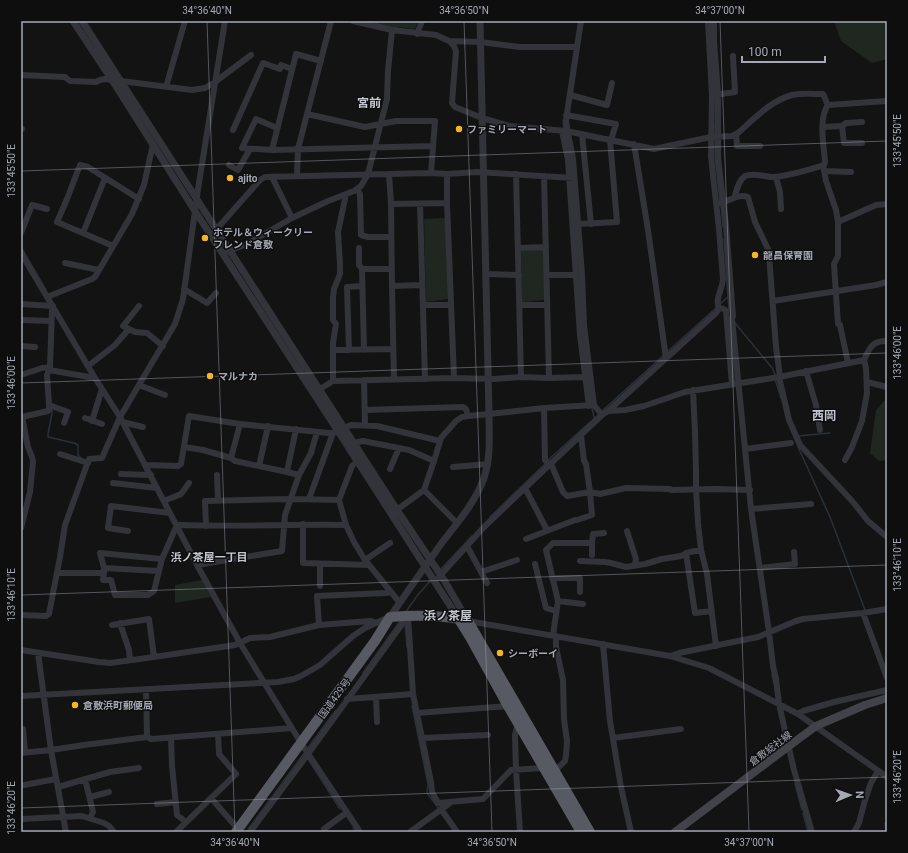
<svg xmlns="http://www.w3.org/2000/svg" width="908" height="853" viewBox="0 0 908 853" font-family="Roboto,'Noto Sans JP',sans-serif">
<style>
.green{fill:#1f2720}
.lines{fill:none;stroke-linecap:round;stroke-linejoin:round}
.stream{stroke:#293138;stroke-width:1.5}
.minor{stroke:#333439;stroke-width:6}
.tertiary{stroke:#333439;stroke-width:7}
.secondary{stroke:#414349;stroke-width:8}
.trunk{stroke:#575a62;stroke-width:10}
.ticks{fill:none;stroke:#a4a9b5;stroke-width:1;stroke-opacity:0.45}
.poi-dot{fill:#f7b428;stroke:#0e0e0f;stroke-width:1.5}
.labels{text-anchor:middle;stroke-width:3;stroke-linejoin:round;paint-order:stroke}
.poi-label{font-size:10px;font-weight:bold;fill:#a4a9b5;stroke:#0e0e0f;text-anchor:start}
.street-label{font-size:10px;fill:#a4a9b5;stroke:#0e0e0f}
.neighbourhood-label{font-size:11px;font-weight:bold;fill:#c5c8d1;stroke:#0e0e0f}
.quarter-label{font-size:12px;font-weight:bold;fill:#c5c8d1;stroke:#0e0e0f}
.neatline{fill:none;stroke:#a4a9b5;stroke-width:1.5}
.ticks-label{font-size:10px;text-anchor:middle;fill:#a4a9b5}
</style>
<rect width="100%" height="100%" fill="#131314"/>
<path class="green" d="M368 21H418L415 29 398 27V29L371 24Z
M834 21H887V59L872 63 841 41Z
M446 218 449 299 426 302 424 219Z
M544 249V300L522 302 521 250Z
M884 401H887V460L879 461 870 453 876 410Z
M202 580 211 597 175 603V585Z"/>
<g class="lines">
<path class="stream" d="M563 120 564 130
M715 136V124
M715 140V158L720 201
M721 205 723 227
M724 239 729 311
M21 247 46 290
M720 304 728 297
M735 323 773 369 775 375
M667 352 716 308
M775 379 781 398
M592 408 594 417
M52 410V413L48 434V437L74 443 78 445V455L81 458
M602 411 664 355
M798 436 830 433
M798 447 830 517 865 610
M547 461 599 414
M490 517 545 464
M441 569 472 536
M405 613 417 596 431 580
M405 623 407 647
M363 673 400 621
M772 674 774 684
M412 706 428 784 427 793 439 809
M307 749 336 710
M308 759 340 809
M795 784 802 810
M803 813 808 832
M353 828 356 832
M246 832 305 752
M886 832 885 823H887"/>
<path class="minor" d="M353 21 392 30 436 35 449 41 454 46 456 51 452 103 455 107 482 118 509 126 566 131 654 149 711 137 732 136 738 133C754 119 770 101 792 95 802 93 813 94 823 94 826 98 825 101 828 105L887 101
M581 21 566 120C567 133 571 146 573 159L582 274 584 325 594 405
M708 21 712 96 711 157 719 229 723 279C722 291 715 297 719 309
M714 21V41L718 94V158L726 225 733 316 732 319 751 509 769 632 773 666 776 679 779 704 794 770 812 832
M417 34 422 21
M449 41 480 42 520 47H577
M21 75 65 77 70 81 96 82 100 80 105 79 192 90 205 88 215 82 251 55
M166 87 185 21
M570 95 607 105 612 83
M715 95 735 92 733 56
M307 114 365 127 396 121H435L431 173
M566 115 616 124 611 140
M842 126 846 123 862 122
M823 127 842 126 844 143H862
M277 128 256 119 242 148 272 150 433 146
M21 129H22
M233 130 263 63 280 69 281 65 292 69
M562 131 568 160 580 335 589 406
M582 134 591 224
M736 134 737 146H760
M634 144 648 230 666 358
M272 150 296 54 321 61
M229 165 238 170 250 149
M823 165 826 181 836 210 838 222
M824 171 851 172
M389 174 391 204 392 286 394 380
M447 174V203L454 378
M516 174 521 377
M297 176 298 149 331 21
M544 176 549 378
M272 177 292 218
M776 177 780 192 781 209
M357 189 360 194 361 235 368 237H391
M734 198C737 190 738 181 745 176 754 172 764 177 773 177 790 176 808 170 824 165L825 162C824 146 818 119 828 105
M719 203C730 202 737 193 748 197L755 222 768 249 769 255 776 347 780 377
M391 204 447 203
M420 204 425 379
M578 224 617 222 610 140
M214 232 260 180 265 177 389 174 431 173 447 174 477 172 574 178
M21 233 32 205 47 209
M83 233 105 178
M113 246 57 222 67 199 80 165 88 167 139 199
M359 248V265L362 269
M518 248 546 247
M226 252 247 244 292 218 328 201 354 191 361 186 368 174 387 99 388 71 392 30
M21 253 95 378 120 417 197 565 240 643 301 743 360 832
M65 263 99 270
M486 274 519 275
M547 275H576
M392 286 422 285
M184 289 207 303 216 293
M47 297 92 279 95 277 132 214 144 185 153 144
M773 301 876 285 887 282
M21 304 53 306 52 310 50 367 49 370 95 378
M423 305H451
M520 305H547
M139 306 123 326 135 332 147 333 163 346
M719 309C722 307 724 309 726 311L732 384
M21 320 51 321
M21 346 35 347
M333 350 393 349
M349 350 347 287 362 286
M364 350 362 269H391
M848 363 840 325 838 324 834 264 838 256V222L876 205 887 204
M88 366 115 345 129 329
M49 370 47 375 49 405 68 412 64 423
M806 371 816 405 820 430
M21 375 42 368 50 367
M779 377 789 420 800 445 853 502 868 521 887 537
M364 380 365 425
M333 381V343L336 324 333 320V298L334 289 340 274V264L338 232 346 194
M867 382 887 387
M139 385 165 395
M693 390 695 432 696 471V489L698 523 701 550 707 574 716 646
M317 391 333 381 454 378 494 379 521 377 549 378 585 377
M544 408 545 460 549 465
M365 410 463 407 466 409 468 416
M608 411 625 410 644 406 685 392 779 377 864 360C870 347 872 341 887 341
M85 418 102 424
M92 421 102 389
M122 422 143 427
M240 424 231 458 235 461 287 472 299 475
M581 435 584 461 586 464 590 492 600 494 626 488 670 489 671 490 715 489 750 490
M354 443 363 441 409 450 434 461
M184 447 203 450 231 458
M745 449 791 443
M60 454 88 463
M845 460 852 447 862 421 867 393 866 368 864 360
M357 461 352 466 339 500 346 525 354 542 365 560 400 603
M146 465 178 466 181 464 189 416 240 424 329 433H333L351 425 377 426 440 441
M259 466 268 426
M453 467 488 464
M390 469 399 448
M287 472 296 429
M121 474 151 475
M217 475 218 500
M113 483 157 488
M525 488 547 530
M424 490 457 523
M309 499 333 433
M164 501 181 494 189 483
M751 509 811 504
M394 512 424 490 434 461 441 438 456 421 462 417 468 416 489 414 544 408 594 405 602 415
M303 524V563L369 565
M206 526 205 501 290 499 339 500
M21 528 30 492 33 462 32 457 28 447 22 417 48 411 49 410V405
M128 531 108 528 111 506 170 513
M627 531 636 559 635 565
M526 539 575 520H577L592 515 590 492 567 496 563 492 551 464
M592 543 593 534 604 533
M467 546 487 583
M686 553 695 613 712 611
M365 560 390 543
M580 561 605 562 611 563 626 567 645 564 662 559 681 556 690 552 701 550
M320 564V586
M535 564 546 608 556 611
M197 565 282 551 285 515 299 475 311 453 317 432
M104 568 159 571
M760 568 795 564 794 552
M481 572 517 560
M57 573H104V568L100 553 162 559
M104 573 103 580H111L115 595H148L154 591 162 559 177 525H181C236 527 291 524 346 525
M438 578 484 527 602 415 608 411 716 313 719 309
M552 578H580V592
M558 601 583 604
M863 613 887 678
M21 615 46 616 49 614 60 557 65 525 89 459 102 458 120 417 175 324 183 299 198 189 225 21
M408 616 413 694 431 782 432 792 438 803 483 799 511 770 544 768 554 769 559 767 565 761 566 755 567 741 564 719 563 680 556 647V636
M468 621 670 656 709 668 798 714 887 777
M120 623 129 650 130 660
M112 625 149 619 154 657
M319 625 317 596 386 593 390 592
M553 635 558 601 546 550 553 543H592V555
M603 644 610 721 621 787 631 832
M21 650 99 662 110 663 154 657 235 645 250 638 270 637 319 625 370 621 377 623
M38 653 51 750 66 832
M670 656 679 653 758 637 796 621 803 619 863 613 887 609
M146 689 147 737
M21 696 278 682 294 679 301 676 320 665 353 636 365 628 389 617
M376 697 377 722
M347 699 413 694
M417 713 508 706
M798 714 803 711 834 702 887 690
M518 723 515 735 516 770 520 832
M23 729 25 752
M171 738 172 766 177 815 186 822
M422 738 488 735
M613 738 681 729
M21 753 51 750 84 745 147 737 151 739 292 728
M85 779 93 812 90 818
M24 785 56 779
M58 787 110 772 139 768
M90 797 109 792
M211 798 239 830
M157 804 176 802
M441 809 457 832
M21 819 82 816 104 823 109 826 114 832
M176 832 236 774 219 754 218 734
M250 832 308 754 408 616
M324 832 325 831 324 829 346 813
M410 832 450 803
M854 832 859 823 865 800 871 783 878 771"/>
<path class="tertiary" d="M73 21 112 80 195 211 338 431 458 618
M82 21 397 510 444 580 468 621
M390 617C407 592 424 568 441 544 457 523 475 503 484 478 491 457 489 436 489 414L480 21"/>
<path class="secondary" d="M675 832 789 746 816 726 865 705 887 698"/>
<path class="trunk" d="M458 618 470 637 508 706 581 832
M236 832 375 641 390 617C416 615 443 615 468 621L590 832"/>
</g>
<path class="ticks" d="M207 21 235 832M464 21 492 832M720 21 749 832M21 171 887 141M21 383 887 353M21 595 887 565M21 808 887 777"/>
<g class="poi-dot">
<circle cx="459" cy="129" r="4"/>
<circle cx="230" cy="178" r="4"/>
<circle cx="205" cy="238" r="4"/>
<circle cx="755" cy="255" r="4"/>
<circle cx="210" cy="376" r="4"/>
<circle cx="500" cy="653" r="4"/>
<circle cx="75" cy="705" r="4"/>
</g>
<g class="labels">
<g class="poi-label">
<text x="467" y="133">ファミリーマート</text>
<text x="238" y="182">ajito</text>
<text x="213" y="236">ホテル＆ウィークリー<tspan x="213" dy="12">フレンド倉敷</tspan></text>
<text x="763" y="259">龍昌保育園</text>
<text x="218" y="380">マルナカ</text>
<text x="508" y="657">シーボーイ</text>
<text x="83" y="709">倉敷浜町郵便局</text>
</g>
<g class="street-label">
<text transform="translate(334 698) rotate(-54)" y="4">国道429号</text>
<text transform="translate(770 748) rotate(-37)" y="4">倉敷総社線</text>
</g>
<g class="neighbourhood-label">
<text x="209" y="561">浜ノ茶屋一丁目</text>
</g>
<g class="quarter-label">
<text x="369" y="107">宮前</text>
<text x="824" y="420">西岡</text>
<text x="448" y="620">浜ノ茶屋</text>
</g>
</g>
<rect width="908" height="853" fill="none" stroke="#0e0e0f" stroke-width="44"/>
<g transform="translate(850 795) rotate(88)" stroke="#0e0e0f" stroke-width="3" paint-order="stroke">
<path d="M0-3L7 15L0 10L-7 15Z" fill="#a4a9b5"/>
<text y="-6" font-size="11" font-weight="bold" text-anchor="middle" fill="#a4a9b5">N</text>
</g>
<path d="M742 56v6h83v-6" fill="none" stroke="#a4a9b5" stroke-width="2"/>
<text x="748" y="56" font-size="12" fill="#a4a9b5" stroke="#0e0e0f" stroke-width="3" paint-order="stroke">100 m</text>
<rect x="22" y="22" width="864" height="809" class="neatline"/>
<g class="ticks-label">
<text x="207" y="14">34°36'40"N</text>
<text x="464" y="14">34°36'50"N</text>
<text x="720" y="14">34°37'00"N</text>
<text transform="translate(897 141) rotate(-90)" y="4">133°45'50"E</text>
<text transform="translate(11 171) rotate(-90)" y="4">133°45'50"E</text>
<text transform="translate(897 353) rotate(-90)" y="4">133°46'00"E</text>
<text transform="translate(11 383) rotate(-90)" y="4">133°46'00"E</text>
<text transform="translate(897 565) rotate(-90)" y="4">133°46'10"E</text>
<text transform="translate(11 595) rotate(-90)" y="4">133°46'10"E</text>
<text transform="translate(897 777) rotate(-90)" y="4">133°46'20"E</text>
<text transform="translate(11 808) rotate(-90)" y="4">133°46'20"E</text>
<text x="235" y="846">34°36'40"N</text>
<text x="492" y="846">34°36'50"N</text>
<text x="749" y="846">34°37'00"N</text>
</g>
</svg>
